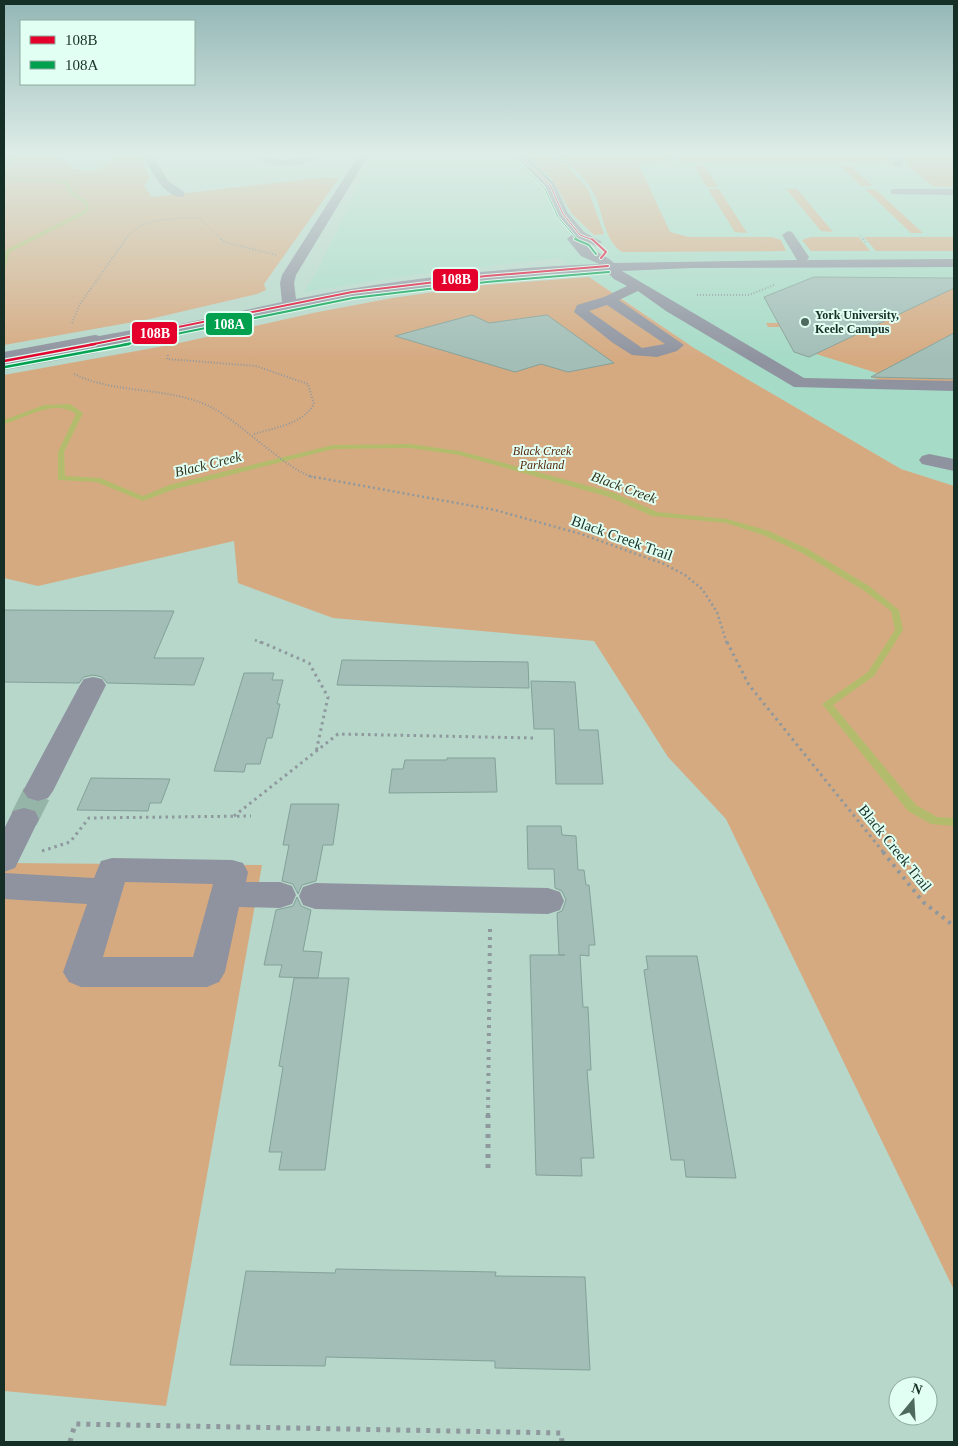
<svg xmlns="http://www.w3.org/2000/svg" width="958" height="1446" viewBox="0 0 958 1446" font-family="'Times New Roman',serif">
<style>
.built{fill:#a6dbc7}
.green{fill:#d6aa81}
.lines{fill:none;stroke-linecap:round;stroke-linejoin:round}
.stream{fill:#b3bc6c;fill-rule:evenodd}
.building{fill:#a2beb7;stroke:#84a199}
.minor-tunnel{stroke:#96b5a9;stroke-width:28;stroke-dasharray:28 14;stroke-linecap:butt}
.path-far5{stroke:#8e989d;stroke-width:1;stroke-dasharray:1 1;stroke-linecap:butt}
.path-far4{stroke:#8e989d;stroke-width:2;stroke-dasharray:1 2;stroke-linecap:butt}
.path-far3{stroke:#8e989d;stroke-width:2.5;stroke-dasharray:2 3;stroke-linecap:butt}
.path-far2{stroke:#8e989d;stroke-width:3;stroke-dasharray:2.5 4;stroke-linecap:butt}
.path-far1{stroke:#8e989d;stroke-width:4;stroke-dasharray:3 5;stroke-linecap:butt}
.path{stroke:#8e989d;stroke-width:5;stroke-dasharray:4 6;stroke-linecap:butt}
.minor{fill:#8f939f;fill-rule:evenodd}
.minor-bridge-far1{stroke:#8f939f;stroke-width:14}
.minor-bridge{stroke:#8f939f;stroke-width:18}
.bus-1-far2-casing{stroke:#e1fff2;stroke-width:2.5}
.bus-1-far1-casing{stroke:#e1fff2;stroke-width:4}
.bus-1-casing{stroke:#e1fff2;stroke-width:5}
.bus-2-far2-casing{stroke:#e1fff2;stroke-width:2.5}
.bus-2-far1-casing{stroke:#e1fff2;stroke-width:4}
.bus-2-casing{stroke:#e1fff2;stroke-width:5}
.bus-1-far2{stroke:#e4002b;stroke-width:1}
.bus-1-far1{stroke:#e4002b;stroke-width:2}
.bus-1{stroke:#e4002b;stroke-width:2.5}
.bus-2-far2{stroke:#01a04f;stroke-width:1}
.bus-2-far1{stroke:#01a04f;stroke-width:2}
.bus-2{stroke:#01a04f;stroke-width:2.5}
.poi-dot{fill:#4e6a5f;stroke:#e1fff2;stroke-width:2}
.labels{text-anchor:middle;stroke-width:4;stroke-linejoin:round;paint-order:stroke}
.far-poi-label{font-size:12px;font-weight:bold;fill:#162f26;stroke:#e1fff2;text-anchor:start}
.far-park-label{font-size:12px;font-style:italic;fill:#56290e;stroke:#e1fff2}
.far-water-label{font-size:14px;font-style:italic;fill:#34341c;stroke:#e1fff2}
.street-label{font-size:15px;fill:#162f26;stroke:#e1fff2}
.line-badge{stroke:#e1fff2;stroke-width:2}
.badge-label{font-size:14px;text-anchor:middle;font-weight:bold;fill:#fff}
</style>
<rect width="100%" height="100%" fill="#b6d7ca"/>
<path class="built" d="M373 156H954V486L901 469 694 348 619 296 559 258 419 274 304 292 318 270Z"/>
<path class="green" d="M4 156H60C76 177 99 175 116 156H142L149 178 144 186 152 197 318 178H339L264 284 266 290 257 294 150 319 4 345Z
M527 156H554L567 166 588 189 604 234 594 235 572 214 551 178Z
M558 156H669L670 161 646 162 639 165 670 232 689 237H772L781 240 786 251 622 252C602 238 604 211 593 192 585 177 571 166 558 156Z
M677 156H890L895 160 881 162H682Z
M901 156H954V187L933 186 909 167Z
M694 165H704L718 187H707Z
M841 166H851L873 186H861Z
M708 189H719L747 233 735 232Z
M786 189H797L833 232 821 231Z
M865 189 876 190 923 233H911Z
M811 237H859L870 251H811L802 240Z
M864 237H954V251H876Z
M589 277 694 348 901 469 954 486V1290L726 819 668 757 594 641 333 618 238 583 234 541 38 586 4 578V375L175 344 313 313 392 298 485 285Z
M814 277 954 279V382L883 381 871 377 877 373 816 354 809 357 794 352 780 327H768L766 323H778L764 297 814 282 806 280Z
M4 863 262 865 166 1406 4 1391Z"/>
<g class="lines">
<path class="stream" d="M10 156H16L13 158 6 174C26 184 47 176 68 182L72 191 87 201 89 209 85 214 10 252 6 266 4 267V258L6 250 81 212 85 209 84 203 69 193 65 184C45 177 24 186 4 176V170Z
M22 156H42L40 157Z
M70 404 83 413 64 452 65 476 100 478 143 496 169 485 333 445 410 444 460 451 615 493 657 512 727 519 769 531 808 549 869 586 899 610 903 630 874 676 833 705 916 805 937 817 954 818V826L931 824 908 811 822 704 868 672 895 630 891 611 863 590 802 553 763 535 726 523 652 516 609 497 459 455 410 448 333 449 175 489 143 501 96 482 58 480V452L76 414C54 398 26 418 4 424V420L44 405Z"/>
</g>
<path class="building" d="M814 277 954 278V288L809 357 794 352 764 297Z
M472 315 489 323 547 315 614 363 568 372 541 364 515 372 395 336Z
M954 333V379L871 377Z
M4 610 174 611 154 658H204L194 685 107 683 102 677 93 675 84 677 79 683 4 682Z
M342 660 528 662 529 688 337 685Z
M244 673H274L272 680H283L277 704H280L272 738H267L260 764H246L244 772 214 771Z
M531 681 575 682 579 730H598L603 784H556L554 729H534Z
M447 758H495L497 792 389 793 392 769H403L405 760H447Z
M91 778 170 779 161 803H150L148 811 77 810Z
M291 804H339L333 845H323L316 881 302 885 298 894 293 884 282 881 289 845H283Z
M527 826H561L562 835 576 836 578 870H584L586 885H589L595 945H589V956L580 955 583 1007H588L591 1070H587L594 1158H581L582 1176 536 1175 530 955H565H559L557 913 562 911 566 900 562 891 555 888 554 869H528Z
M297 897 301 906 311 910 303 951 322 952 318 978 279 977 282 965H264L276 910 293 906Z
M646 956H697L736 1178 686 1177 684 1160H671L644 970 648 969Z
M294 978H349L325 1170H279L282 1152H269L283 1067 279 1066Z
M336 1269 496 1272 495 1276 585 1277 590 1370 495 1368V1361L326 1357 325 1366 230 1365 246 1271 335 1273Z"/>
<g class="lines">
<path class="minor-tunnel" d="M24 819 38 791"/>
<path class="path-far5" d="M672 156 676 162
M860 235 864 240
M125 240C141 216 174 219 200 218L222 240"/>
<path class="path-far4" d="M221 239 224 242 276 255
M863 239 866 243
M697 295H749L774 285
M72 323 80 304 126 239
M168 355 167 359 256 366 308 384 314 404C303 424 274 428 254 434
M74 374C118 395 168 386 211 407 242 423 288 472 316 478"/>
<path class="path-far3" d="M309 476 495 510 581 534 664 564 685 575 702 589 717 612 727 644
M255 640 264 644"/>
<path class="path-far2" d="M261 642 309 663 328 697 316 752
M727 642 749 685 884 853
M234 816 338 734 533 738
M42 851 70 842 89 818 251 816"/>
<path class="path-far1" d="M883 852 923 902 954 926
M488 1116 490 929"/>
<path class="path" d="M488 1168V1115
M70 1442 75 1424 561 1433 562 1442"/>
<path class="minor" d="M143 156H153L168 181 184 192V196C165 201 151 169 143 156Z
M262 156H272L271 158C286 163 302 156 318 156 303 168 278 168 261 161Z
M358 156H368L296 275 294 283 296 299C393 279 500 268 599 264L581 256 567 239 573 234 557 214 545 186 515 156H526L554 183 568 213 584 232 602 242 596 246 581 240C591 251 603 253 614 263L797 260 782 235 788 231 792 232 809 257 807 260 954 259V267L692 268 622 271 804 378 954 381V391L794 387 666 311 638 291 619 300 684 345 677 351 657 357 632 355 613 343 574 312 577 305 604 297 627 286 614 279 607 272 551 274 352 296 172 335 167 333 164 330 167 327 282 302 280 283 282 275ZM607 305 665 344 642 348 589 311Z
M891 156H903L905 159 901 166 897 167 892 164 895 160Z
M895 189H954V195L891 194V190Z
M929 454 954 459V471L922 464 919 460 922 456Z
M93 677 102 679 106 685 53 791 48 798 38 801 28 798 23 791 80 685 84 679Z
M24 808 35 811 39 819 15 868 4 872V829L13 811Z
M112 858 232 860 243 863 248 872 246 882H280L292 886 296 895 292 904 280 908 239 907 225 972 219 982 207 987H81L69 982 63 972 87 904 4 899V873L94 878 101 861ZM125 882 213 884 193 957H103Z
M315 883 548 888 560 892 564 901 560 910 548 914 315 909 303 905 299 896 303 887Z"/>
<path class="minor-bridge-far1" d="M89 345 172 330"/>
<path class="minor-bridge" d="M4 361 95 344"/>
<defs>
<path id="bus-1-far2" d="M520 156 550 185 563 214 580 235 593 240"/>
<path id="bus-1-far1" d="M592 239 606 252 601 258
M89 345 352 292 486 276 608 266"/>
<path id="bus-1" d="M4 361 95 344"/>
<path id="bus-2-far2" d="M516 160 545 189 558 217 578 240"/>
<path id="bus-2-far1" d="M575 239 589 245 596 254
M122 345 353 298 487 282 609 272"/>
<path id="bus-2" d="M5 367 129 344"/>
</defs>
<use href="#bus-1-far2" class="bus-1-far2-casing"/>
<use href="#bus-1-far1" class="bus-1-far1-casing"/>
<use href="#bus-1" class="bus-1-casing"/>
<use href="#bus-2-far2" class="bus-2-far2-casing"/>
<use href="#bus-2-far1" class="bus-2-far1-casing"/>
<use href="#bus-2" class="bus-2-casing"/>
<use href="#bus-1-far2" class="bus-1-far2"/>
<use href="#bus-1-far1" class="bus-1-far1"/>
<use href="#bus-1" class="bus-1"/>
<use href="#bus-2-far2" class="bus-2-far2"/>
<use href="#bus-2-far1" class="bus-2-far1"/>
<use href="#bus-2" class="bus-2"/>
</g>
<linearGradient id="sky" x2="0" y2="1"><stop stop-color="#93b7b6"/><stop offset="0.43" stop-color="#deede7"/><stop offset="1" stop-color="#deede7" stop-opacity="0"/></linearGradient>
<rect width="958" height="359" fill="url(#sky)"/>
<circle class="poi-dot" cx="805" cy="322" r="5"/>
<g class="labels">
<g class="far-poi-label">
<text x="815" y="319">York University,<tspan x="815" dy="14">Keele Campus</tspan></text>
</g>
<g class="far-park-label">
<text x="542" y="455">Black Creek<tspan x="542" dy="14">Parkland</tspan></text>
</g>
<g class="far-water-label">
<text transform="translate(208 464) rotate(-14)" y="5">Black Creek</text>
<text transform="translate(624 487) rotate(20)" y="5">Black Creek</text>
</g>
<g class="street-label">
<text transform="translate(622 538) rotate(20)" y="5">Black Creek Trail</text>
<text transform="translate(895 848) rotate(51)" y="5">Black Creek Trail</text>
</g>
</g>
<g class="line-badge">
<rect x="432" y="268" width="47" height="24" rx="5" fill="#e4002b"/>
<rect x="205" y="312" width="48" height="24" rx="5" fill="#01a04f"/>
<rect x="131" y="321" width="47" height="24" rx="5" fill="#e4002b"/>
</g>
<g class="badge-label">
<text x="456" y="284">108B</text>
<text x="229" y="329">108A</text>
<text x="155" y="338">108B</text>
</g>
<rect width="958" height="1446" fill="none" stroke="#162f26" stroke-width="10"/>
<rect x="20" y="20" width="175" height="65" fill="#e1fff2" stroke="#90aca0"/>
<rect x="30" y="36" width="25" height="8" fill="#e4002b" stroke="#90aca0"/>
<text x="65" y="45" font-size="15" fill="#162f26">108B</text>
<rect x="30" y="61" width="25" height="8" fill="#01a04f" stroke="#90aca0"/>
<text x="65" y="70" font-size="15" fill="#162f26">108A</text>
<g transform="translate(913 1401) rotate(18)"><circle r="24" fill="#e1fff2" stroke="#90aca0"/>
<path d="M0-4L9 19L0 12L-9 19Z" fill="#4e6a5f"/>
<text y="-8" font-size="14" font-weight="bold" text-anchor="middle" fill="#162f26">N</text>
</g>
</svg>
